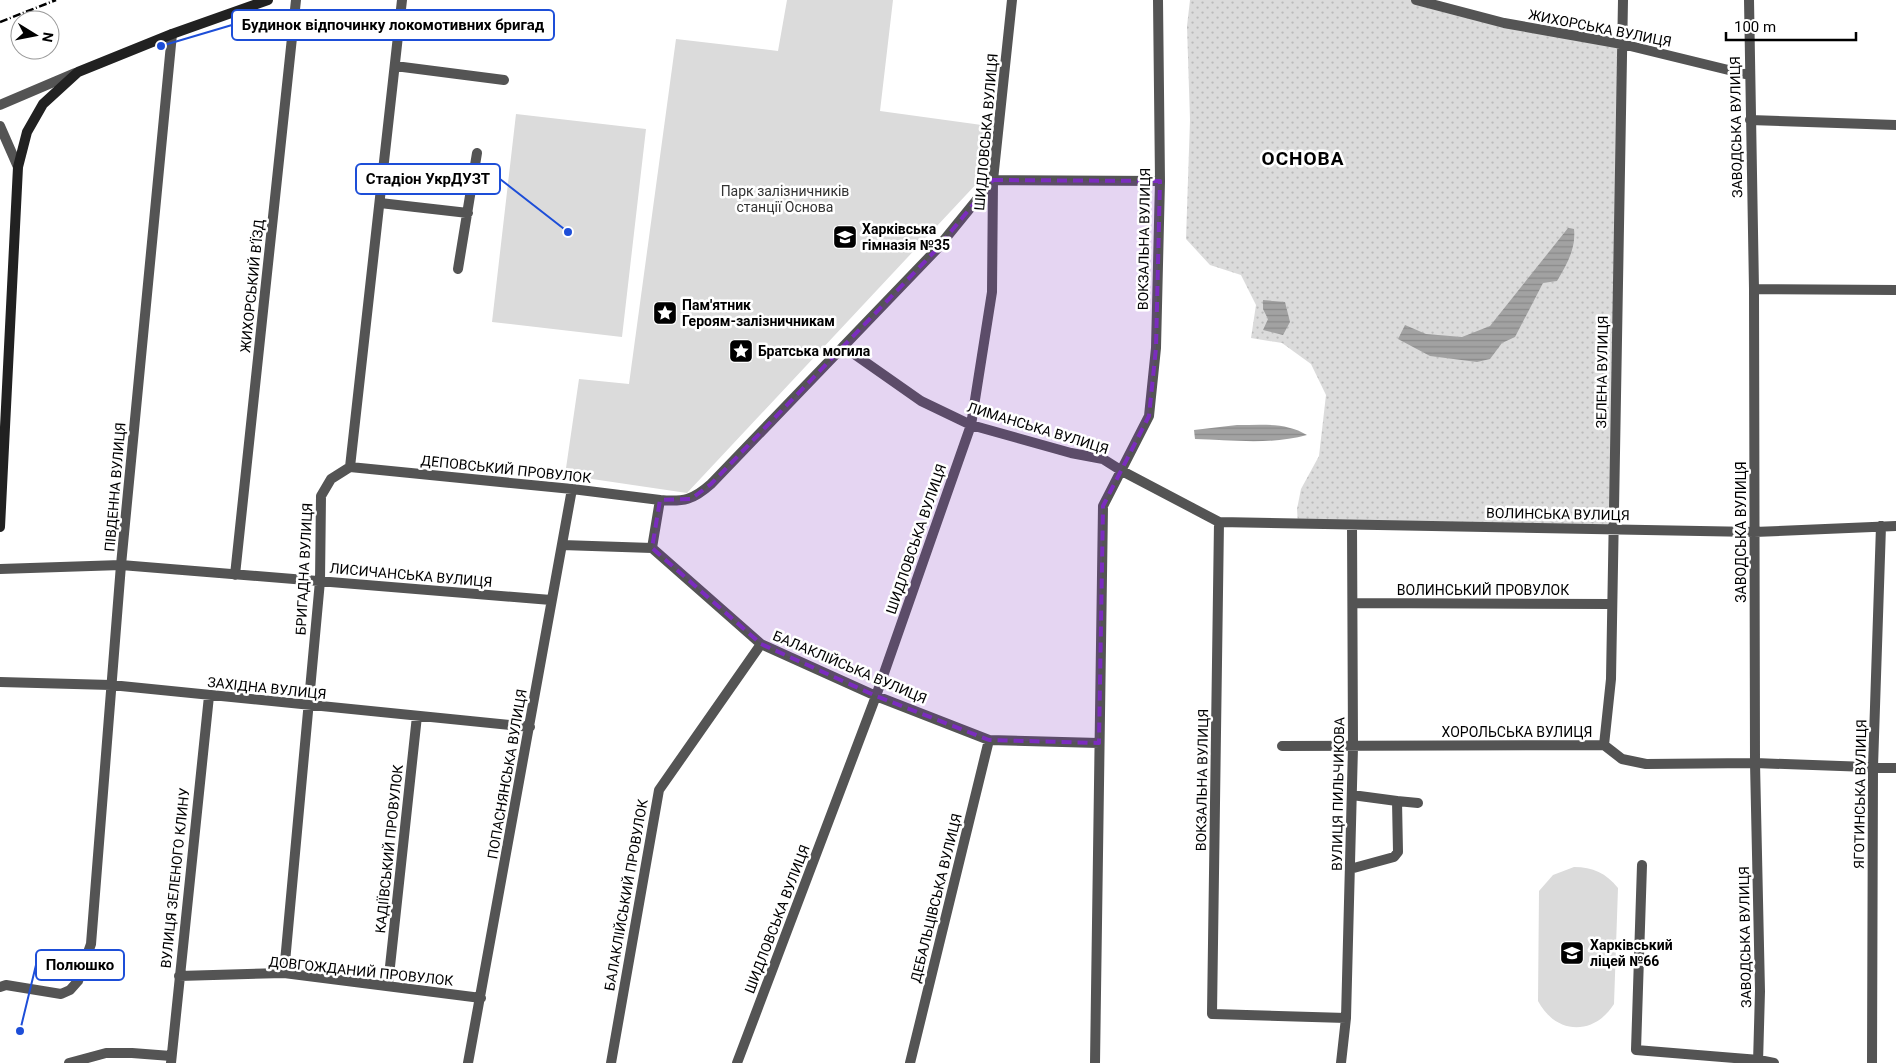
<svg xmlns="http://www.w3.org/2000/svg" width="1896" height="1063" viewBox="0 0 1896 1063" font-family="Roboto,sans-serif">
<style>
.grass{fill:url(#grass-dots)}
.park{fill:#dbdbdb}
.water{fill:url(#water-rules)}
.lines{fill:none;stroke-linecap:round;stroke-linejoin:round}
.street{stroke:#545454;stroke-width:10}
.secondary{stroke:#212121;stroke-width:10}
.rail{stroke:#000;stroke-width:2.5;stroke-dasharray:8 2.5 1 2.5;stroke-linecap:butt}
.marked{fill:#7b2cbf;fill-opacity:0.2;stroke:#7b2cbf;stroke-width:4;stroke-dasharray:10 6;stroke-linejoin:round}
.labels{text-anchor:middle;stroke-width:5;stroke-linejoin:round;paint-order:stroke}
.street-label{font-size:14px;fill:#000;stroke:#fff}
.park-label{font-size:14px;fill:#323232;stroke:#fff}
.poi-label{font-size:14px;font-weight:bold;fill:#000;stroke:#fff;text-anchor:start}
.district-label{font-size:19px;font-weight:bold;letter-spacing:1px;fill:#000;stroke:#fff}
.leader{fill:none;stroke:#1d4ed8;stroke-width:2}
.callout-dot{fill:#1d4ed8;stroke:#fff;stroke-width:2}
.callout{fill:#fff;stroke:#1d4ed8;stroke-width:2}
.callout-label{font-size:15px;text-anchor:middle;font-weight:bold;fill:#000}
</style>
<defs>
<pattern id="grass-dots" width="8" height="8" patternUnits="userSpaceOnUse" patternTransform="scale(1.25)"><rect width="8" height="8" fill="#dbdbdb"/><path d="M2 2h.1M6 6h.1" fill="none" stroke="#bababa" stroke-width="1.8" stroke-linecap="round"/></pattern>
<pattern id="water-rules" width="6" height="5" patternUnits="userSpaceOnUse" patternTransform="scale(1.25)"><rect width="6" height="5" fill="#a2a2a2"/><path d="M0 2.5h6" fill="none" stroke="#8a8a8a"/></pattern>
</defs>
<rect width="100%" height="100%" fill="#fff"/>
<path class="grass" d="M1190 0H1416L1622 44 1612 528 1298 524 1297 509 1301 489 1319 456 1326 395 1311 364 1282 343 1251 338 1256 305 1241 275 1210 265 1186 239 1190 120 1187 26Z"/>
<path class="park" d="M787 0H893L880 111 989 126 980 180 687 493 565 475 579 379 629 384 676 39 778 51Z
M516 114 646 129 622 337 492 322Z
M1574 867C1593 867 1606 873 1618 888L1614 1004C1594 1036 1556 1035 1538 1001L1539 891 1553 875Z"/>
<path class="water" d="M1568 228 1574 229C1576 249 1567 264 1557 281L1543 283 1515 337 1502 343 1490 359 1477 362 1430 356 1398 339 1405 325 1426 334 1462 337 1490 326Z
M1263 300 1285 302 1290 322 1283 335 1263 330 1268 319 1263 309Z
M1237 425C1261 425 1286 422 1307 435 1271 445 1231 440 1195 439L1194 430Z"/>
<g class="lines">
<path class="street" d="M1416 0 1504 23 1622 44 1749 75
M1749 0 1754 289 1755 763 1760 991 1758 1063
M395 66 504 80
M0 105 75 73
M1750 120 1896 125
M0 126 18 167
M380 203 468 213
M458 269 477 153
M1754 289 1896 290
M844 347 921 401 971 425 1071 453 1103 459 1122 471 1219 522 1212 1014 1346 1018
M350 467 572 489 660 500
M1219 522 1754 532 1896 526
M562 545 652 548 761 644 876 696 989 740 1099 743
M652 548 660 500C684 502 693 500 711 484L936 250 993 180 1160 181
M0 569 121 565 551 600
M235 575 296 0
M1354 603 1612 604
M0 682 111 685 530 727
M1604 745 1611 679 1623 0
M1282 746 1604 745 1622 759 1646 764 1755 763 1896 768
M1397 801 1418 803
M1642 865 1636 1050 1759 1060 1774 1063
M1350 869 1394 857 1398 852 1397 801 1352 795
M284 973 320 581 321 496 331 479 350 467 402 0
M179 976 284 973 481 998
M388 985 417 716
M0 987 6 985 61 994 70 990 78 981 91 944 121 565 172 34
M69 1063 106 1053H132L171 1056
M171 1063 209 696
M468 1063 572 489
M611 1063 659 790 761 644
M737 1063 876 696 971 425 992 292 993 180 1012 0
M910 1063 989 740
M1095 1063 1103 506 1149 416 1156 348 1160 181 1158 0
M1341 1063 1346 1018 1353 747 1352 525
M1872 1063 1873 767 1881 526"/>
<path class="secondary" d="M0 527 18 167 27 132 43 104 78 72 172 34 268 0"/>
<path class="rail" d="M0 22 56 0"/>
</g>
<path class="marked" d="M993 180 1160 181 1156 348 1149 416 1103 506 1099 743 989 740 876 696 761 644 652 548 660 500 691 499 711 484 936 250Z"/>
<defs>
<symbol id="school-square" viewBox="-11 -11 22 22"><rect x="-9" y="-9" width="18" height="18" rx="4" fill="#000" stroke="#fff"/><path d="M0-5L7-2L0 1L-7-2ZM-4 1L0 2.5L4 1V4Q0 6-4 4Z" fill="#fff"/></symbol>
<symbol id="sight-square" viewBox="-11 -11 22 22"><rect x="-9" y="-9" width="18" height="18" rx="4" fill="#000" stroke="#fff"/><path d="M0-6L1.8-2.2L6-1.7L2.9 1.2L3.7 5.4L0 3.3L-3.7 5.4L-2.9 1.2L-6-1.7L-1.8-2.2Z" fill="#fff"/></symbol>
</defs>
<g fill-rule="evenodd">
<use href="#school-square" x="831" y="223" width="28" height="28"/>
<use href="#sight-square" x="651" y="299" width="28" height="28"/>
<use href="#sight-square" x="727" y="337" width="28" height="28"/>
<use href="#school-square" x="1558" y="939" width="28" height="28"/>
</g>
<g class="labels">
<g class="street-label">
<text transform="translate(1600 28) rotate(11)" y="5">ЖИХОРСЬКА ВУЛИЦЯ</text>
<text transform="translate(1736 127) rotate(-91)" y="5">ЗАВОДСЬКА ВУЛИЦЯ</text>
<text transform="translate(986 132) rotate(-85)" y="5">ШИДЛОВСЬКА ВУЛИЦЯ</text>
<text transform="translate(1144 239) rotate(-89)" y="5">ВОКЗАЛЬНА ВУЛИЦЯ</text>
<text transform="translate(252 286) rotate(-84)" y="5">ЖИХОРСЬКИЙ В’ЇЗД</text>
<text transform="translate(1602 372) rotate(-89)" y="5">ЗЕЛЕНА ВУЛИЦЯ</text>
<text transform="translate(1038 428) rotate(17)" y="5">ЛИМАНСЬКА ВУЛИЦЯ</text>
<text transform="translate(506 469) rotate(6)" y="5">ДЕПОВСЬКИЙ ПРОВУЛОК</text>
<text transform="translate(115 487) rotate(-85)" y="5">ПІВДЕННА ВУЛИЦЯ</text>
<text transform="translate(1558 514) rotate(1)" y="5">ВОЛИНСЬКА ВУЛИЦЯ</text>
<text transform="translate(1741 532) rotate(-90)" y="5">ЗАВОДСЬКА ВУЛИЦЯ</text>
<text transform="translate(916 539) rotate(-71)" y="5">ШИДЛОВСЬКА ВУЛИЦЯ</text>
<text transform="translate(304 569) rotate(-87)" y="5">БРИГАДНА ВУЛИЦЯ</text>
<text transform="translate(411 575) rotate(5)" y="5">ЛИСИЧАНСЬКА ВУЛИЦЯ</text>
<text x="1483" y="595">ВОЛИНСЬКИЙ ПРОВУЛОК</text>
<text transform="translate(850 667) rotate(23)" y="5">БАЛАКЛІЙСЬКА ВУЛИЦЯ</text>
<text transform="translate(267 688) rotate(6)" y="5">ЗАХІДНА ВУЛИЦЯ</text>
<text x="1517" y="737">ХОРОЛЬСЬКА ВУЛИЦЯ</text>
<text transform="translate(507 774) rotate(-80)" y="5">ПОПАСНЯНСЬКА ВУЛИЦЯ</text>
<text transform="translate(1202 780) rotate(-89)" y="5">ВОКЗАЛЬНА ВУЛИЦЯ</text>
<text transform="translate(1338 794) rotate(-89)" y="5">ВУЛИЦЯ ПИЛЬЧИКОВА</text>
<text transform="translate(1860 794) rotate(-89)" y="5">ЯГОТИНСЬКА ВУЛИЦЯ</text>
<text transform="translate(389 849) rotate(-84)" y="5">КАДІЇВСЬКИЙ ПРОВУЛОК</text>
<text transform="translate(175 878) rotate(-84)" y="5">ВУЛИЦЯ ЗЕЛЕНОГО КЛИНУ</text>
<text transform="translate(626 895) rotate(-80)" y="5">БАЛАКЛІЙСЬКИЙ ПРОВУЛОК</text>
<text transform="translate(936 898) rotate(-76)" y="5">ДЕБАЛЬЦІВСЬКА ВУЛИЦЯ</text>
<text transform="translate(777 919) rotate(-69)" y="5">ШИДЛОВСЬКА ВУЛИЦЯ</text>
<text transform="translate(1745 937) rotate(-91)" y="5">ЗАВОДСЬКА ВУЛИЦЯ</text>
<text transform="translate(361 971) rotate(6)" y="5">ДОВГОЖДАНИЙ ПРОВУЛОК</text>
</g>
<g class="park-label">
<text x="785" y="196">Парк залізничників<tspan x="785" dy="16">станції Основа</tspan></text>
</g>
<g class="poi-label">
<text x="862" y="234">Харківська<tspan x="862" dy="16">гімназія №35</tspan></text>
<text x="682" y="310">Пам'ятник<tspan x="682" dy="16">Героям-залізничникам</tspan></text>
<text x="758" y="356">Братська могила</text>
<text x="1590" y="950">Харківський<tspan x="1590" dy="16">ліцей №66</tspan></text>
</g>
<g class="district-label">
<text x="1303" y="165">ОСНОВА</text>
</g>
</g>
<path class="leader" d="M161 46L232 25M568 232L500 179M20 1031L36 965"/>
<g class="callout-dot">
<circle cx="161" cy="46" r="5"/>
<circle cx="568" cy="232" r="5"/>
<circle cx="20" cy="1031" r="5"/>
</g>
<g class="callout">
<rect x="232" y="10" width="322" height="30" rx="5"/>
<rect x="356" y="164" width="144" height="30" rx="5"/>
<rect x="36" y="950" width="88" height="30" rx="5"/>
</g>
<g class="callout-label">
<text x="393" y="30">Будинок відпочинку локомотивних бригад</text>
<text x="428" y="184">Стадіон УкрДУЗТ</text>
<text x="80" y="970">Полюшко</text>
</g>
<g transform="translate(35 35) rotate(100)"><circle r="24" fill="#ffffff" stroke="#999999"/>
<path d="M0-4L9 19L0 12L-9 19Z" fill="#000000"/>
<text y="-8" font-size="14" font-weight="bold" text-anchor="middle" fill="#000000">N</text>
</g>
<path d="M1726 32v8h130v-8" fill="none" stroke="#000000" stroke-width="2.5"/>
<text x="1734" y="32" font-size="15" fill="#000000" stroke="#ffffff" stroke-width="4" paint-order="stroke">100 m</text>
</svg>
